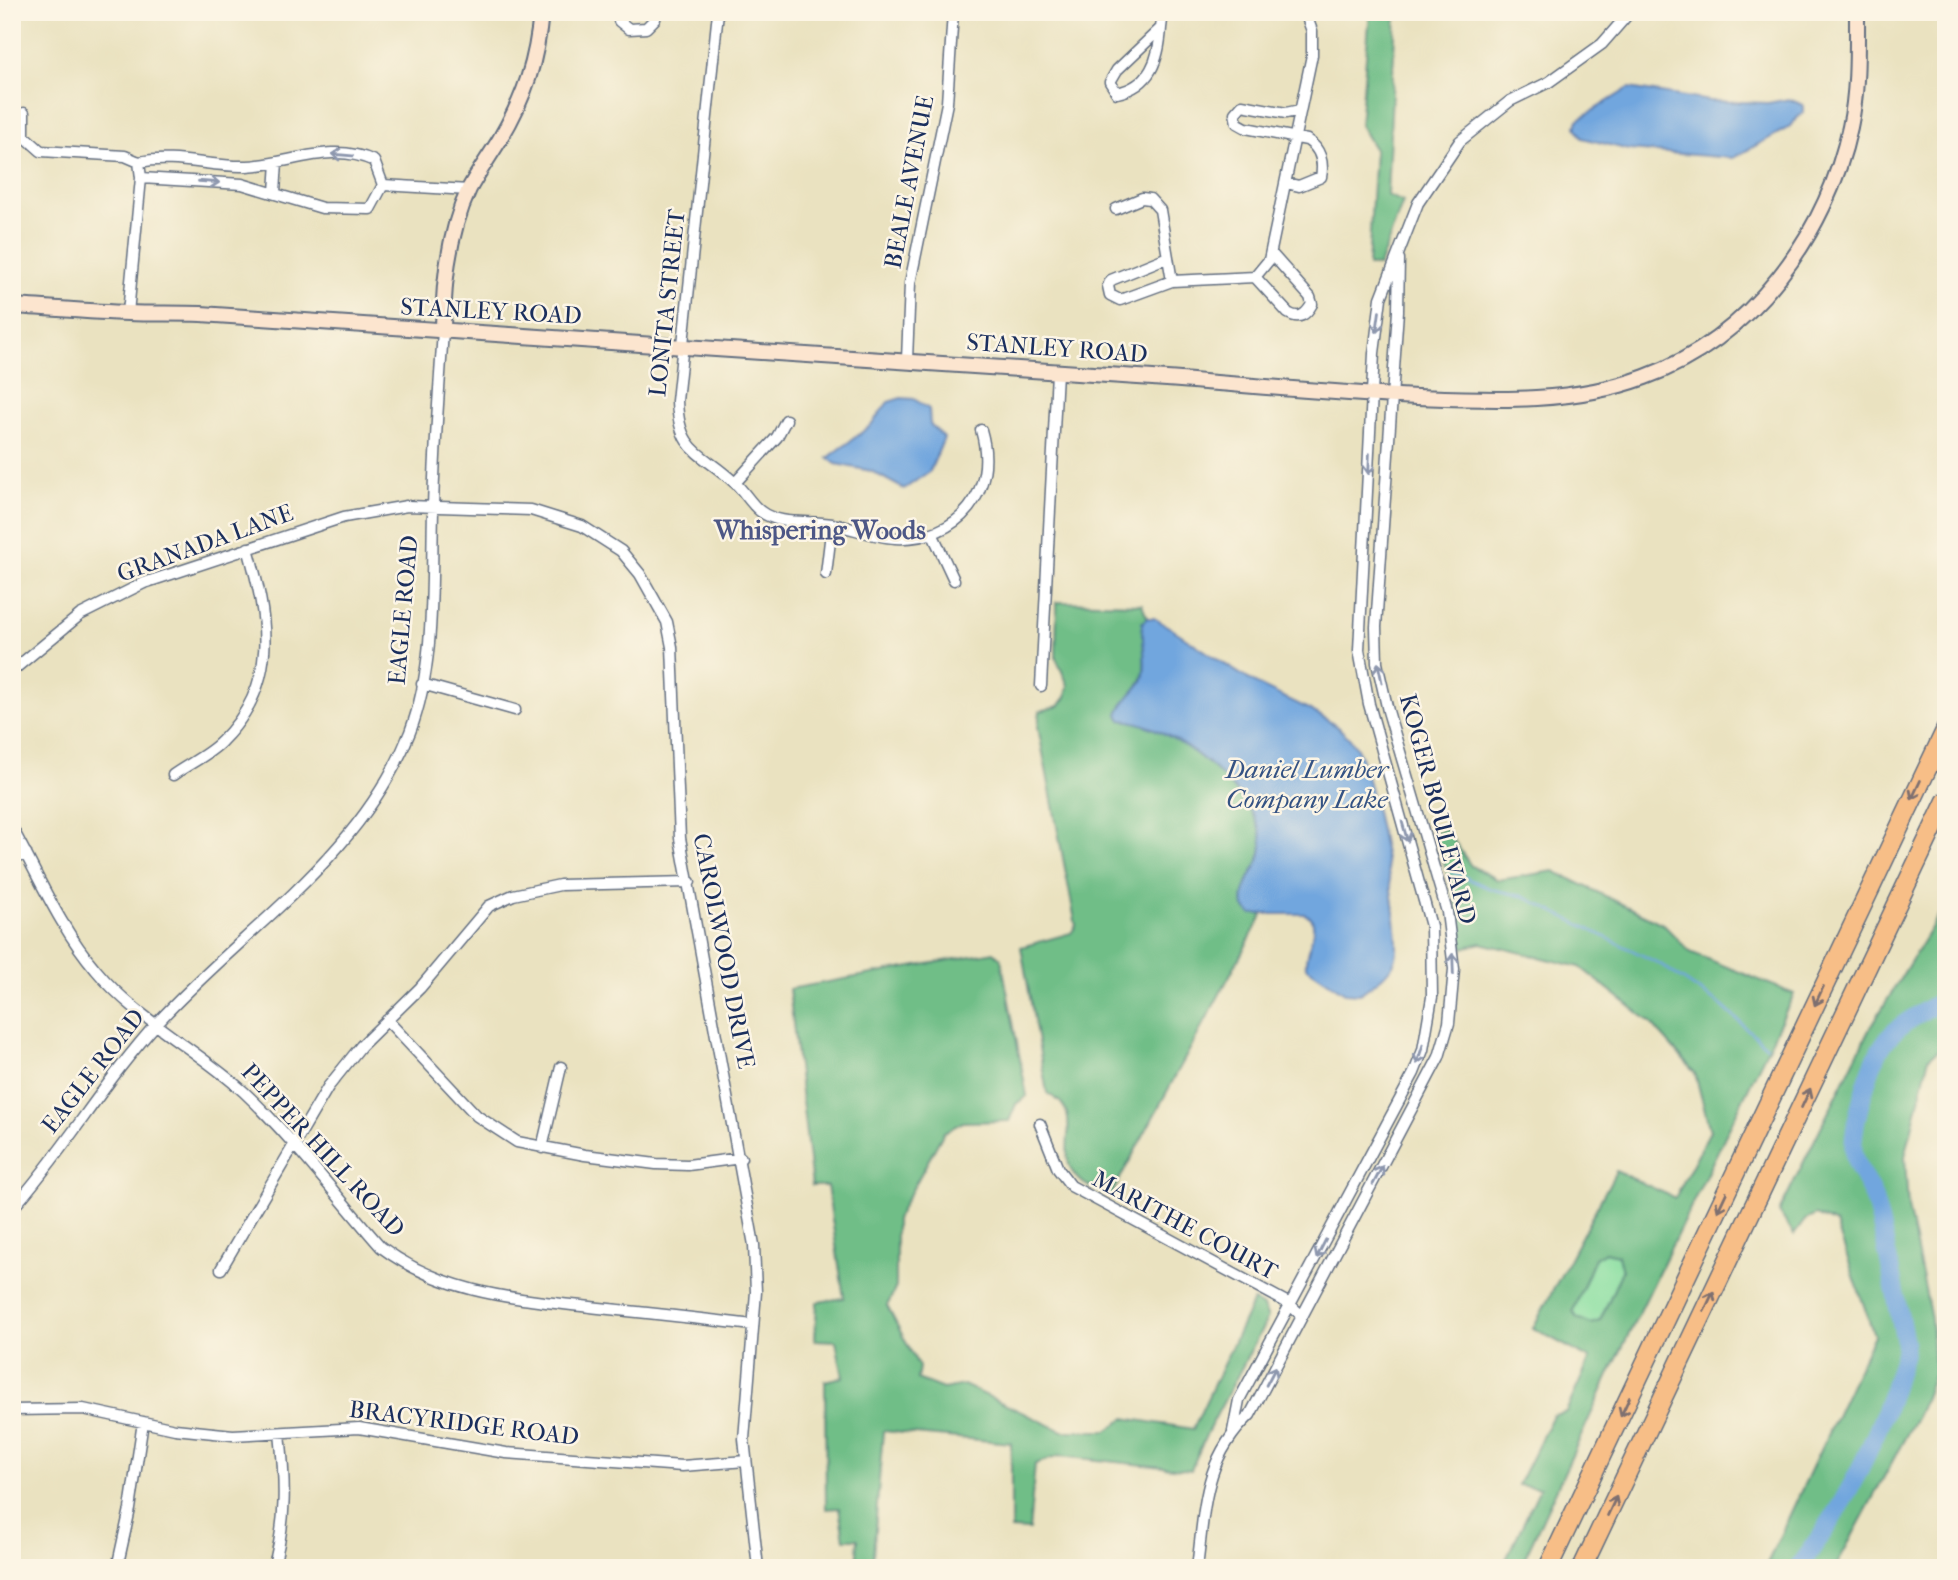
<svg xmlns="http://www.w3.org/2000/svg" width="1958" height="1580" viewBox="0 0 1958 1580" font-family="'IM FELL French Canon',serif">
<style>
.green{fill:#8adfa1;stroke:#528780;stroke-width:2}
.forest{fill:#6fbe87;stroke:#457672;stroke-width:2;fill-rule:evenodd}
.water{fill:#71a6de;stroke:#466a9e;stroke-width:2}
.lines{fill:none;stroke-linecap:round;stroke-linejoin:round}
.stream{stroke:#71a6de;stroke-width:2.5}
.river{stroke:#71a6de;stroke-width:18}
.street-casing{stroke:#636e80;stroke-width:13}
.secondary-casing{stroke:#636e80;stroke-width:18}
.highway-casing{stroke:#636e80;stroke-width:21}
.street{stroke:#fff;stroke-width:10}
.secondary{stroke:#fce5cf;stroke-width:14}
.highway{stroke:#f7be87;stroke-width:18}
.oneway{stroke:#8d97ae}
.oneway2{stroke:#7e6f70}
.labels{text-anchor:middle;stroke-width:5;stroke-linejoin:round;paint-order:stroke}
.street-label{font-size:24px;fill:#1b2f5e;stroke:#fcf5e5}
.neighbourhood-label{font-size:26px;font-weight:bold;fill:#4d5786;stroke:#fcf5e5}
.water-label{font-size:26px;font-style:italic;fill:#355384;stroke:#fcf5e5}
</style>
<rect width="100%" height="100%" fill="#fcf5e5"/>
<filter id="ink" filterUnits="userSpaceOnUse"><feTurbulence type="fractalNoise" baseFrequency=".0143" numOctaves="2"/><feDisplacementMap in="SourceGraphic" scale="14" xChannelSelector="R" yChannelSelector="G"/><feConvolveMatrix kernelMatrix="1 2 1 2 8 2 1 2 1" color-interpolation-filters="sRGB"/></filter>
<filter id="wash" filterUnits="userSpaceOnUse"><feTurbulence type="fractalNoise" baseFrequency=".00686" numOctaves="4" result="noise"/><feDisplacementMap in="SourceGraphic" scale="28" xChannelSelector="R" yChannelSelector="G"/><feGaussianBlur stdDeviation="1.57" result="paint"/><feColorMatrix in="noise" values="0 0 0 0 0 0 0 0 0 0 0 0 0 0 0 0 0 1.4 0 .05"/><feComposite in="paint" operator="in"/></filter>
<g filter="url(#wash)">
<rect width="100%" height="100%" fill="#eae2c0"/>
<path class="green" d="M1605 1252 1618 1255 1622 1271 1600 1321 1591 1324 1577 1318 1573 1311 1595 1258Z"/>
<path class="forest" d="M1370 12H1396L1387 195 1403 202 1379 266H1368L1375 150 1360 125Z
M1057 602 1142 604 1147 618 1142 623C1142 638 1148 669 1141 681 1135 694 1123 699 1118 714L1121 720C1168 721 1260 794 1262 843 1263 869 1240 878 1244 907L1251 914H1263L1110 1197C1100 1191 1084 1186 1076 1177 1056 1153 1079 1123 1061 1103 1058 1099 1051 1096 1047 1093L1021 947 1071 933 1076 926 1038 727 1040 711 1059 706 1066 697 1068 685 1056 658Z
M1446 829 1471 866 1498 880 1554 871 1663 924 1690 952 1794 994 1611 1371 1520 1568H1502L1540 1488 1518 1485 1553 1415 1566 1412 1590 1359 1533 1328 1616 1171 1675 1198 1710 1131 1695 1073 1650 1022 1580 967 1481 943 1463 948 1459 915 1435 832ZM1605 1252 1618 1255 1622 1271 1600 1321 1591 1324 1577 1318 1573 1311 1595 1258Z
M1946 909V1044L1929 1058 1905 1157 1908 1207 1931 1319 1934 1373 1921 1408 1835 1568H1765L1874 1335 1836 1224 1816 1215 1805 1220 1794 1235 1779 1212 1869 1030 1939 915Z
M994 952 1001 959 1027 1096 1016 1104 1009 1121 963 1122 944 1132 896 1219V1287L887 1306 919 1367 917 1379 943 1389 964 1385 1062 1431H1107L1125 1418 1193 1429 1253 1301 1263 1307 1268 1318 1207 1433 1191 1470 1059 1456 1035 1464 1029 1530 1011 1529V1443L883 1431 872 1568H856L858 1539H844L839 1508 826 1509 825 1381 843 1377 836 1341 815 1340 817 1302 844 1298 827 1186H812L789 989Z"/>
<path class="water" d="M1629 88 1710 101 1768 103 1789 99 1803 105V112L1788 128 1733 158 1629 150 1582 138 1576 127 1578 120Z
M901 398 914 399 929 409 930 424 944 438 930 471 904 489 871 471 836 464 828 458 870 426 888 402Z
M1147 618H1154C1189 638 1221 664 1257 684 1289 701 1333 715 1355 745 1371 766 1403 934 1396 957 1391 974 1373 984 1360 994L1345 993 1306 967C1304 949 1319 935 1311 917L1304 914H1251L1244 907C1240 878 1263 869 1262 843 1260 794 1168 721 1121 720L1118 714C1123 699 1135 693 1142 681 1148 669 1142 638 1142 623Z"/>
<g class="lines">
<path class="stream" d="M1451 871 1491 889 1522 896 1660 964 1722 1006 1766 1046"/>
<path class="river" d="M1798 1568C1848 1503 1882 1432 1904 1353L1905 1341C1894 1294 1888 1245 1874 1199 1869 1184 1857 1171 1854 1155 1850 1130 1870 1062 1885 1042 1899 1022 1926 1011 1946 998"/>
</g>
</g>
<g filter="url(#ink)">
<g class="lines">
<defs>
<path id="street" d="M619 12V21L629 29 646 28 655 19 656 12
M718 12 677 401C679 454 701 451 735 483 744 491 750 503 760 511 779 526 810 520 832 524 853 528 874 537 895 538 959 541 999 491 981 430
M1161 28C1159 59 1151 86 1117 93L1110 82 1117 70Z
M1161 28 1163 12
M24 113V136L41 151 125 156 139 162 141 178 128 313
M139 162C172 155 208 166 241 166 285 167 330 140 374 161L383 185 370 209 322 208 242 184 141 178
M1286 183 1299 186 1321 177C1324 162 1320 148 1307 140L1246 128 1237 123 1235 113 1242 105 1286 113 1300 110
M383 185 469 190
M275 192 277 162
M1116 209 1142 198 1150 199 1160 210 1172 281
M1168 257 1111 280 1108 286 1110 295 1120 300 1172 281 1255 277 1269 260 1312 55V31L1305 12
M1255 277 1288 313C1299 320 1306 315 1312 304L1310 297 1271 253
M907 360 910 283 947 103 953 12
M735 483 777 437 786 420
M933 535 954 580
M826 574 832 524
M12 671 80 615 144 583 344 517 407 506 531 510 582 526 621 551 640 574 667 622 672 647 680 838 754 1245 756 1292 744 1439 758 1568
M422 684 515 710
M1041 686 1057 372
M173 775C188 764 209 755 222 741 280 683 268 619 248 548
M12 828C39 877 60 928 96 970 136 1019 197 1049 244 1092 294 1139 336 1196 381 1247 446 1296 521 1299 599 1308 650 1313 702 1319 753 1325
M12 860 26 853
M387 1020 477 1116 517 1142 585 1155 656 1164 688 1165 741 1158
M1040 1124 1058 1169 1071 1186 1288 1303 1302 1316
M542 1148 561 1067
M12 1209C65 1150 105 1080 159 1021 246 927 362 856 410 732 436 664 431 583 433 511 434 451 439 391 443 331
M221 1269 328 1087 361 1046 420 988 489 906 513 895 560 885 690 882
M12 1410 83 1409 175 1429 233 1435 359 1428 506 1453 682 1466 746 1461
M1233 1431 1239 1400 1414 1073 1423 1050 1432 997 1431 926 1369 704 1359 650 1374 353 1381 298 1418 203 1460 141 1510 101 1549 82 1602 44 1630 12
M117 1568 130 1509 143 1422
M273 1568C287 1521 285 1480 280 1433
M1197 1568C1205 1507 1203 1460 1250 1415L1439 1057 1449 1023 1454 969 1447 912 1388 711 1377 663 1376 627 1398 311 1399 259"/>
<path id="secondary" d="M12 306C51 308 89 312 128 313 152 314 177 313 201 314 508 336 816 355 1123 376 1221 382 1319 393 1417 397 1494 400 1572 404 1645 377 1751 339 1827 234 1850 127 1858 90 1857 51 1857 12
M443 331C443 285 449 232 469 189 478 172 490 156 500 139 525 97 537 60 541 12"/>
<path id="highway" d="M1548 1568 1946 729
M1582 1568 1946 801"/>
</defs>
<use href="#street" class="street-casing"/>
<use href="#secondary" class="secondary-casing"/>
<use href="#highway" class="highway-casing"/>
<use href="#street" class="street"/>
<use href="#secondary" class="secondary"/>
<use href="#highway" class="highway"/>
</g>
<defs><path id="oneway-shaft" d="M-6 0H5M1.5-3L5.5 0L1.5 3" fill="none" stroke-width="1.6" stroke-linecap="round" stroke-linejoin="round" transform="scale(1.75)"/></defs>
<g class="oneway">
<use href="#oneway-shaft" transform="translate(342 155) rotate(-175)"/>
<use href="#oneway-shaft" transform="translate(209 182) rotate(4)"/>
<use href="#oneway-shaft" transform="translate(1378 322) rotate(98)"/>
<use href="#oneway-shaft" transform="translate(1369 464) rotate(92)"/>
<use href="#oneway-shaft" transform="translate(1380 673) rotate(-102)"/>
<use href="#oneway-shaft" transform="translate(1405 832) rotate(74)"/>
<use href="#oneway-shaft" transform="translate(1453 964) rotate(-92)"/>
<use href="#oneway-shaft" transform="translate(1420 1054) rotate(108)"/>
<use href="#oneway-shaft" transform="translate(1378 1175) rotate(-62)"/>
<use href="#oneway-shaft" transform="translate(1321 1249) rotate(117)"/>
<use href="#oneway-shaft" transform="translate(1271 1376) rotate(-62)"/>
</g>
<g class="oneway2">
<use href="#oneway-shaft" transform="translate(1916 790) rotate(115)"/>
<use href="#oneway-shaft" transform="translate(1819 996) rotate(115)"/>
<use href="#oneway-shaft" transform="translate(1806 1098) rotate(-65)"/>
<use href="#oneway-shaft" transform="translate(1722 1202) rotate(115)"/>
<use href="#oneway-shaft" transform="translate(1709 1301) rotate(-65)"/>
<use href="#oneway-shaft" transform="translate(1625 1407) rotate(115)"/>
<use href="#oneway-shaft" transform="translate(1612 1506) rotate(-65)"/>
</g>
</g>
<g class="labels">
<g class="street-label">
<text transform="translate(909 182) rotate(-79)" y="8">BEALE AVENUE</text>
<text transform="translate(667 303) rotate(-84)" y="8">LONITA STREET</text>
<text transform="translate(491 311) rotate(3)" y="8">STANLEY ROAD</text>
<text transform="translate(1057 348) rotate(4)" y="8">STANLEY ROAD</text>
<text transform="translate(205 543) rotate(-20)" y="8">GRANADA LANE</text>
<text transform="translate(403 610) rotate(-85)" y="8">EAGLE ROAD</text>
<text transform="translate(1438 809) rotate(75)" y="8">KOGER BOULEVARD</text>
<text transform="translate(724 951) rotate(79)" y="8">CAROLWOOD DRIVE</text>
<text transform="translate(93 1071) rotate(-52)" y="8">EAGLE ROAD</text>
<text transform="translate(323 1150) rotate(47)" y="8">PEPPER HILL ROAD</text>
<text transform="translate(1185 1225) rotate(28)" y="8">MARITHE COURT</text>
<text transform="translate(464 1423) rotate(7)" y="8">BRACYRIDGE ROAD</text>
</g>
<g class="neighbourhood-label">
<text x="820" y="539">Whispering Woods</text>
</g>
<g class="water-label">
<text x="1307" y="778">Daniel Lumber<tspan x="1307" dy="30">Company Lake</tspan></text>
</g>
</g>
<rect width="1958" height="1580" fill="none" stroke="#fcf5e5" stroke-width="42"/>
</svg>
